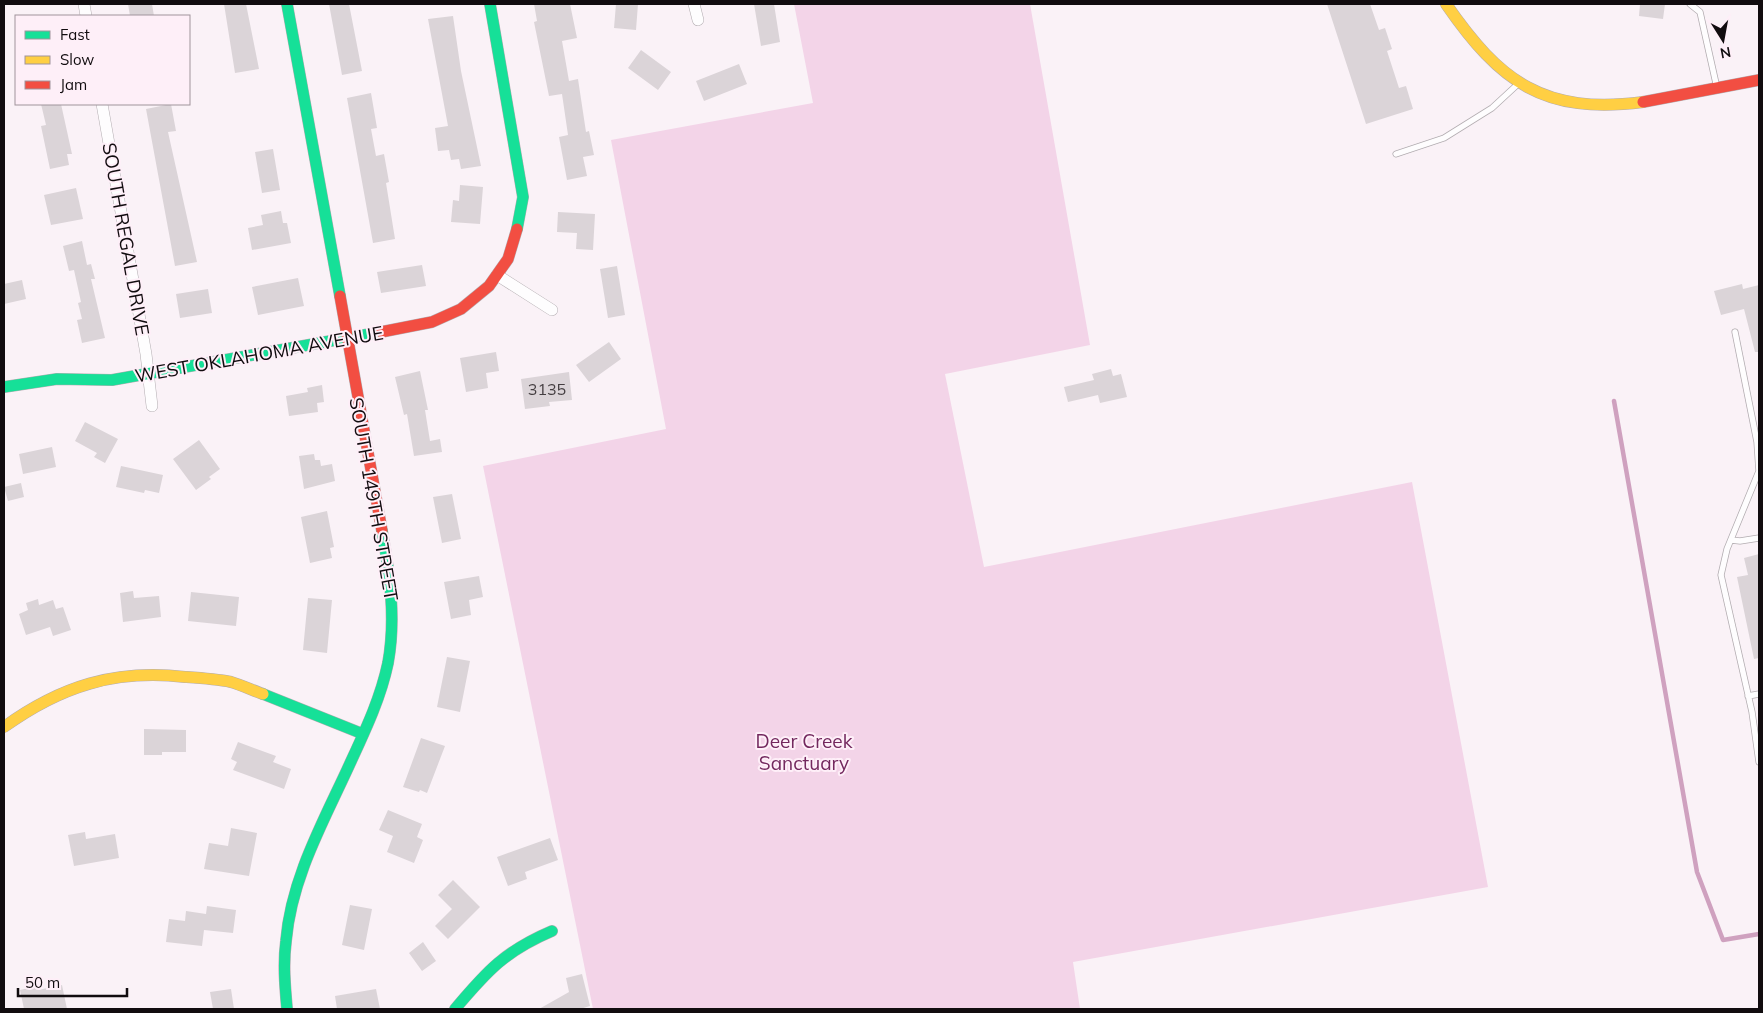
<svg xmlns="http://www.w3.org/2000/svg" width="1763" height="1013" viewBox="0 0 1763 1013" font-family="Mulish,sans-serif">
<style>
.green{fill:#f3d4e8}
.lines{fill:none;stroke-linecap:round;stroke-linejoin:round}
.stream{stroke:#cfa1bf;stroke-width:4.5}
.building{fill:#dbd4d8}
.lane-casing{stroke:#b2acb0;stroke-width:7}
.street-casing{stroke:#b2acb0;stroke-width:12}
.fast-casing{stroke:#b2acb0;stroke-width:12}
.slow-casing{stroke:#b2acb0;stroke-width:12}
.jam-casing{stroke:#b2acb0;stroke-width:12}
.lane{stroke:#fefdfe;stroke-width:5.5}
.street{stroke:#fefdfe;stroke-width:11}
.fast{stroke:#16e098;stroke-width:11}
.slow{stroke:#ffcf43;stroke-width:11}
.jam{stroke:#f24e42;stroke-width:11}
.labels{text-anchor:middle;stroke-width:4;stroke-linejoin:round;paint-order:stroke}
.number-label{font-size:16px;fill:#443e41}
.street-label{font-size:19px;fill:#110c0f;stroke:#feeff8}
.park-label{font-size:19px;fill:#73285e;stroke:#feeff8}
</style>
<rect width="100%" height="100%" fill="#faf2f7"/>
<path class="green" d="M794 4H1030L1090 345 945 374 984 567 1412 482 1488 887 1073 962 1080 1009H593L483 466 666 429 611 140 813 103Z"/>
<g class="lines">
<path class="stream" d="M1614 401 1697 872 1723 940 1759 934"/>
</g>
<path class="building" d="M128 4H152L154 16H130Z
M224 4H246L259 69 235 73Z
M329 4H349L362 71 342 75Z
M534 4H570L577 38 562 41 569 81 578 79 586 132 589 131 594 155 583 157 587 176 567 180 559 137 568 135 562 94 549 96 534 22 537 21Z
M616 4H638L636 30 614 28Z
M754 4H774L780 42 761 46Z
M1327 4H1370L1379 30 1385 28 1392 49 1387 51 1399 88 1406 86 1413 109 1366 124Z
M1640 4H1665L1663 19 1639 16Z
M453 16 461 71 481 166 461 169 459 159 451 160 449 150 438 151 435 128 448 126 428 19Z
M641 50 671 72 658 90 628 68Z
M739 64 747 84 704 101 696 81Z
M371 93 377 128 371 129 376 156 384 154 389 182 386 183 395 239 373 243 347 98Z
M41 104H61L72 154H67L69 165 50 169 41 126 46 125Z
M171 104 176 131 168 132 197 262 175 266 146 109Z
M273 149 280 190 262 193 255 152Z
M460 185 483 187 480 224 451 222 453 200 459 201Z
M76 188 83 219 51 225 44 195Z
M281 211 283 223H287L291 243 252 250 248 228 263 225 261 215Z
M558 212 595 214 593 250 576 249 577 233 557 232Z
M82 241 87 265 91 264 95 279H91L105 338 82 343 77 320 82 319 78 303 81 302 74 270 69 271 63 246Z
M422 265 426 286 381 293 377 272Z
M617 266 625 315 608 318 600 269Z
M298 278 304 306 258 315 252 287Z
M22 280 26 299 4 304V284Z
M1742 284 1743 289 1759 285V352H1755L1744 309 1721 315 1714 291Z
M208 289 212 313 180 318 176 294Z
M609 342 621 359 589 382 576 365Z
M496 352 499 371 486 373 488 388 466 392 460 358Z
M1111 369 1113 376 1121 374 1127 397 1100 403 1098 395 1068 402 1064 387 1094 380 1092 374Z
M420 371 428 410H425L430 441 440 439 442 452 414 456 407 414 404 415 395 377Z
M569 372 572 400 549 402 550 406 525 409 521 379Z
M322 385 324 402 317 403 318 412 289 416 286 396 308 392 307 388Z
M85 422 118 439 105 463 94 457 97 453 75 441Z
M199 440 220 469 209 477 211 479 196 490 173 459Z
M52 447 56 467 23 474 19 454Z
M314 454 315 460H320L321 466 332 464 335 481 304 489 299 456Z
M121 466 163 475 159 493 145 490 144 493 116 487Z
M21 483 24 497 8 501 4 487Z
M452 494 461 539 442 543 433 497Z
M327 511 334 547 330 548 332 558 310 563 301 517Z
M1759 554V658L1754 659 1737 577 1748 575 1744 558Z
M479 576 483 597 469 600 471 615 451 619 444 582Z
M133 591 134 598 159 596 161 617 123 622 120 593Z
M191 592 239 597 236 626 188 621Z
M308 598 332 600 327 653 303 650Z
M38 599 39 605 53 600 56 609 63 607 71 630 53 636 50 627 26 635 19 614 28 610 26 603Z
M447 657 470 661 460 712 437 707Z
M144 729 186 730V752H162V755H144Z
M421 738 445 746 427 793 420 790 419 792 403 787Z
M238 742 276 756 273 762 291 769 284 789 233 770 237 762 231 759Z
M388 810 422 824 417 837 423 840 414 863 387 852 393 836 379 830Z
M231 828 257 833 249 876 204 869 209 843 228 846Z
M85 832 86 839 115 834 119 858 74 866 68 835Z
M550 838 558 860 525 872 527 879 508 886 497 857Z
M453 880 480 907 448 939 435 926 452 909 438 895Z
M350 905 372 909 364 950 342 945Z
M207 906 236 910 233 933 204 930 202 946 166 942 169 919 185 921 186 911 206 914Z
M423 942 436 961 422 971 409 953Z
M582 974 590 1006 580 1009H539L569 992 566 978Z
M62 985 67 1009H24L20 990 37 986 38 990Z
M231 989 234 1009H213L210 992Z
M376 989 380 1009H337L335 996Z"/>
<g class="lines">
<defs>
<path id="lane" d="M1690 4 1700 12 1717 88
M1396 154 1444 138 1492 108 1518 84
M1735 332 1757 442
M1759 442H1757L1759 471 1727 549 1721 575 1752 712 1759 762
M1731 540 1740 541 1759 538
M1748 696 1759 694"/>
<path id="street" d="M84 4 86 16
M694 4 698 20
M102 104 146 354 152 406
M497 275 552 310"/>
<path id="fast" d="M287 4 340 296
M490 4 523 197 517 229
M4 387 57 379 112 380 381 332
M263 694 363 734
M287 1009C285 986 283 964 286 941 291 880 322 824 347 770 363 735 380 701 388 663 396 620 390 574 382 531
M455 1009C487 971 505 951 552 931"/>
<path id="slow" d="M1446 4C1500 82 1544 115 1643 102
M4 727C61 686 115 669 185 677 200 678 216 679 231 682 241 685 252 690 263 694"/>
<path id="jam" d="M1643 102 1759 80
M340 296 382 531
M381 332 432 322 461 309 489 286 508 259 517 229"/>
</defs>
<use href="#lane" class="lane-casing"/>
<use href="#street" class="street-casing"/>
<use href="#fast" class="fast-casing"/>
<use href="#slow" class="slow-casing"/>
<use href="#jam" class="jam-casing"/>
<use href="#lane" class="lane"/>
<use href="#street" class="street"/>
<use href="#fast" class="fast"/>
<use href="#slow" class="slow"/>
<use href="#jam" class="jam"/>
</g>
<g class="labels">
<g class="number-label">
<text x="547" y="395">3135</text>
</g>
<g class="street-label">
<text transform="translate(126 239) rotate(80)" y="7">SOUTH REGAL DRIVE</text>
<text transform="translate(259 354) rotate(-10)" y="7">WEST OKLAHOMA AVENUE</text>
<text transform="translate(374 499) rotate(80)" y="7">SOUTH 149TH STREET</text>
</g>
<g class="park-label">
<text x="804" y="748">Deer Creek<tspan x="804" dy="22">Sanctuary</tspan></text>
</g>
</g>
<rect width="1763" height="1013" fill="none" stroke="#110c0f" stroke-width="10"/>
<rect x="15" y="15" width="175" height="90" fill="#feeff8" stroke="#9f949b"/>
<rect x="25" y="31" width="25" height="8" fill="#16e098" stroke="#9f949b"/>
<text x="60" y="40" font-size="15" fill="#110c0f">Fast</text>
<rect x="25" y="56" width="25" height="8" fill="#ffcf43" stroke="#9f949b"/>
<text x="60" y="65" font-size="15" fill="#110c0f">Slow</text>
<rect x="25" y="81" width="25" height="8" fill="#f24e42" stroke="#9f949b"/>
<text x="60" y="90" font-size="15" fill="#110c0f">Jam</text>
<g transform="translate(1723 40) rotate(169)" stroke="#feeff8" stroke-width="4" paint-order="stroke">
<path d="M0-4L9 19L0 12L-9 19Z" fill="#110c0f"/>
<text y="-8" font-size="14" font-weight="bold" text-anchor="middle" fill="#110c0f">N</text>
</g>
<path d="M18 988v8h109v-8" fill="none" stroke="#110c0f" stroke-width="2.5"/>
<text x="25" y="988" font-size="15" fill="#110c0f" stroke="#feeff8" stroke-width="4" paint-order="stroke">50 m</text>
</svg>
